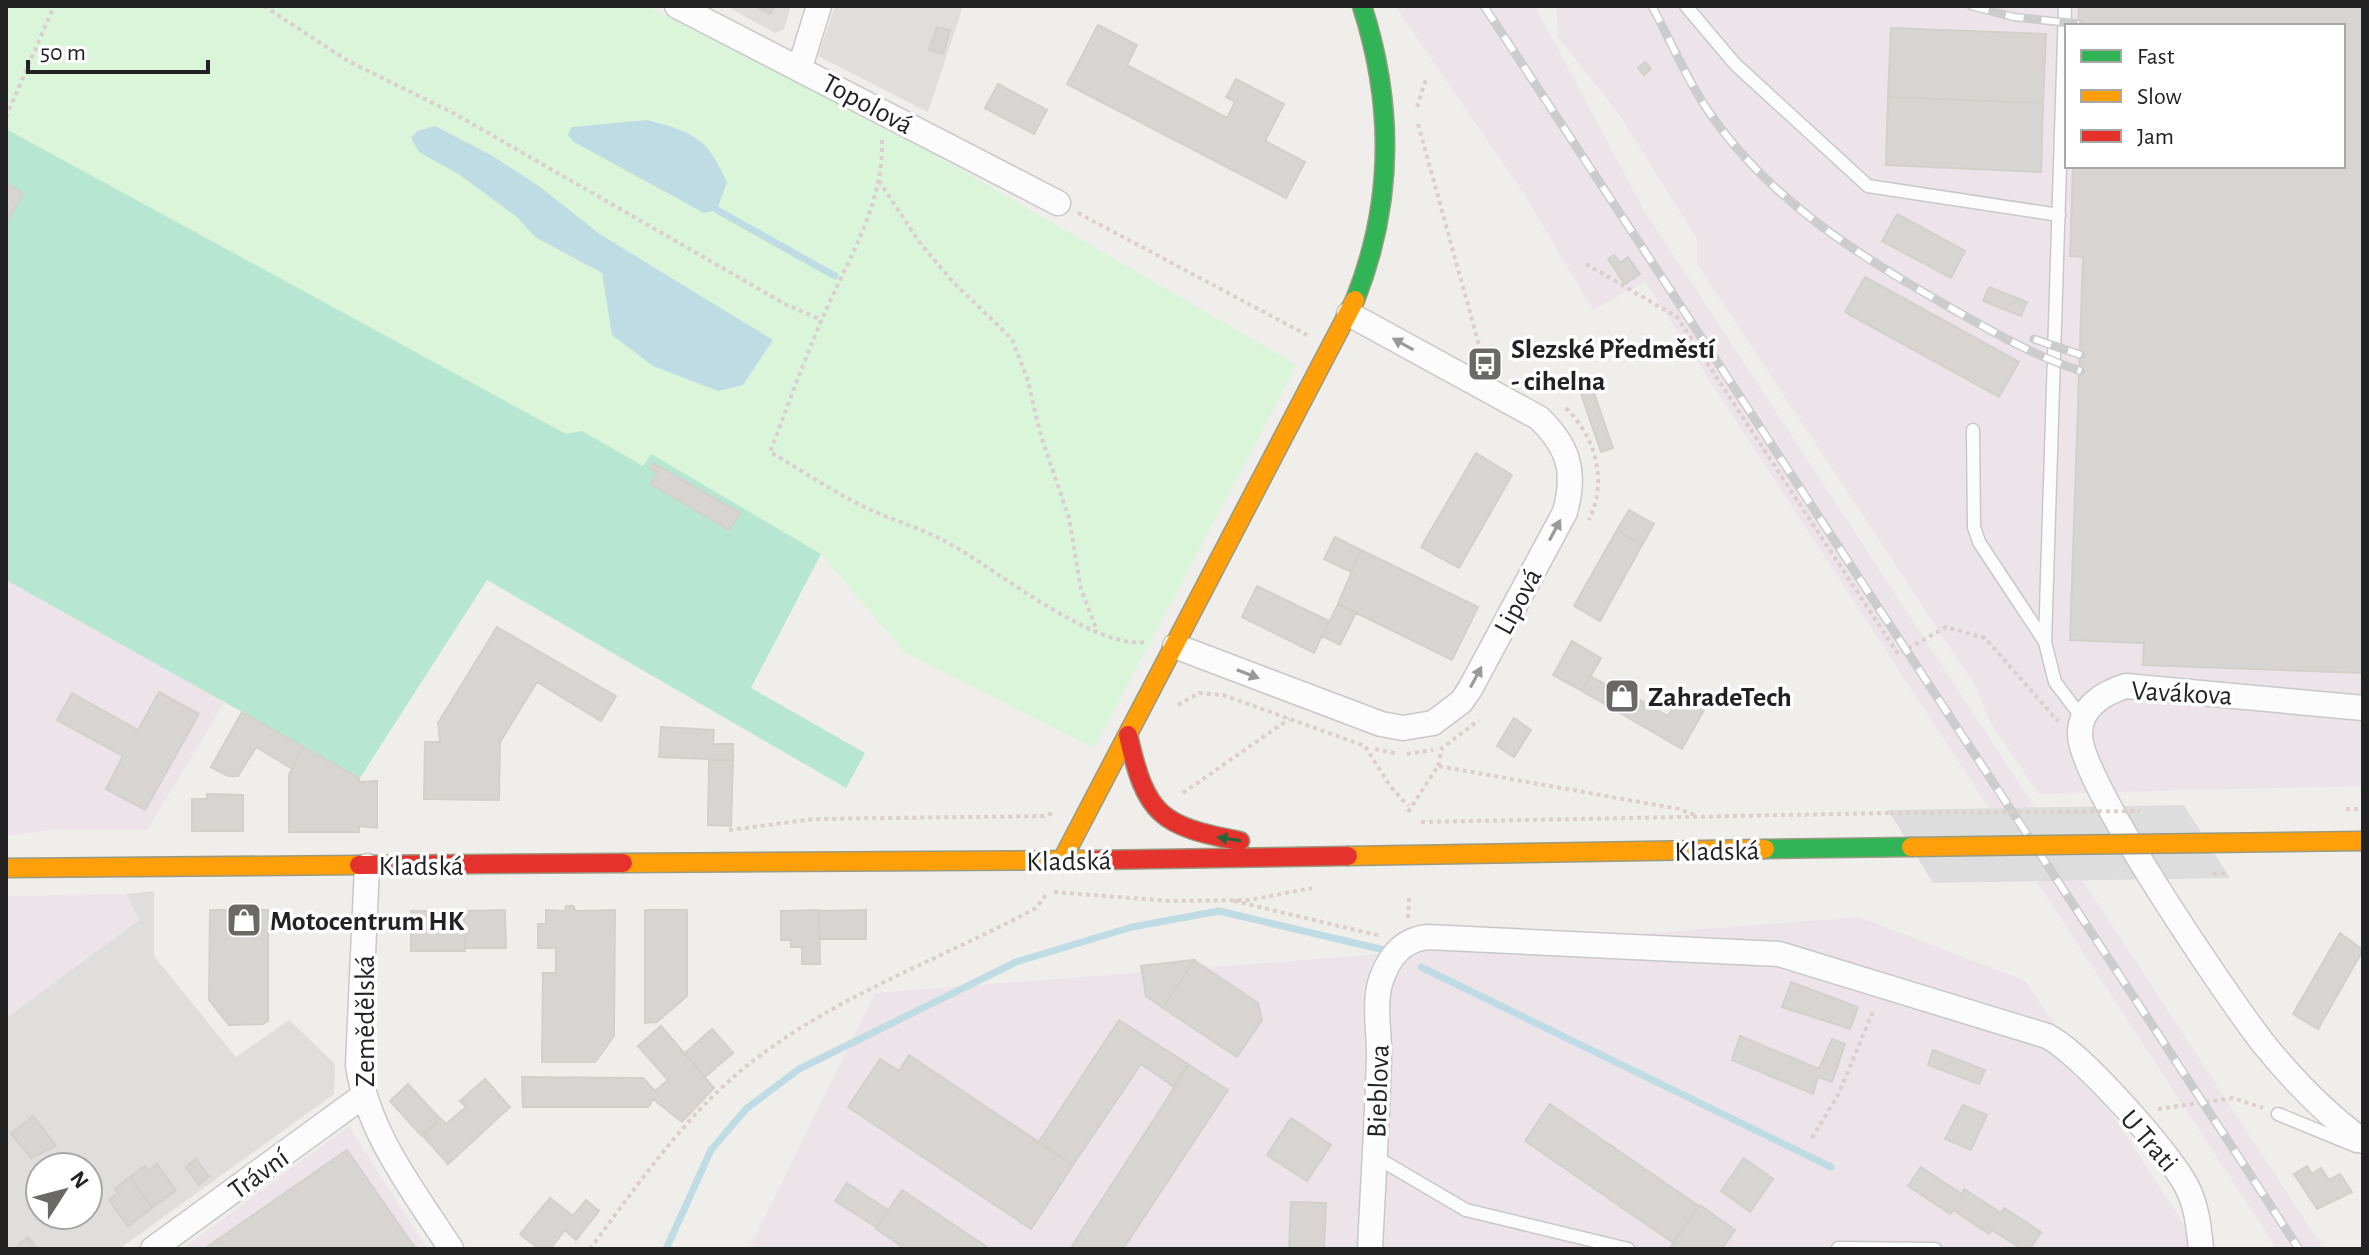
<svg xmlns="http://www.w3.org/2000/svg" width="2369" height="1255" viewBox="0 0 2369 1255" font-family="'Alegreya Sans',sans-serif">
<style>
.residential{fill:#dfdedc;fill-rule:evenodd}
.industrial{fill:#ede4e9;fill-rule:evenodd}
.park{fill:#daf5da}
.pitch{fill:#b7e6d2}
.water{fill:#bfdbe3}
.pier{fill:#dedddd}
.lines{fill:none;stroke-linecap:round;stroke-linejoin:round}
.stream{stroke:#bfdbe3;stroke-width:7}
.building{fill:#d7d4d2;stroke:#d3d0cc;stroke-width:2}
.lane-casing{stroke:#c9c8c7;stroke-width:15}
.street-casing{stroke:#c9c8c7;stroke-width:27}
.fast-casing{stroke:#999a82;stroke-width:21}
.slow-casing{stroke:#999a82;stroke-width:21}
.jam-casing{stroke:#999a82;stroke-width:21}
.path{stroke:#dccecd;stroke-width:4;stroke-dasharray:4 4;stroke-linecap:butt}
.lane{stroke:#fdfcfc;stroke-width:12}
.street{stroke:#fdfcfc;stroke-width:24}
.fast{stroke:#30b455;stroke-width:18}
.slow{stroke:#ff9f0a;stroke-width:18}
.jam{stroke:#e5322d;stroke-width:18}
.rail-casing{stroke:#ccc;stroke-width:9}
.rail{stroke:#fff;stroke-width:6;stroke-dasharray:18;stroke-linecap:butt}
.slow-bridge-casing{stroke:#999a82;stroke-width:21;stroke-linecap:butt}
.path-bridge{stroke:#dccecd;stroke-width:4;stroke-dasharray:4 4;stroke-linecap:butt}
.slow-bridge{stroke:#ff9f0a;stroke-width:18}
.oneway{fill:#9a9a9a}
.oneway2{fill:#286439}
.labels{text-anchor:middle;stroke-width:7;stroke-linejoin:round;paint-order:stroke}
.street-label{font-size:28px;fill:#222;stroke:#fff}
.poi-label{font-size:28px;font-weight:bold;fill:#222;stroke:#fff;text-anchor:start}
</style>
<rect width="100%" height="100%" fill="#f0eeeb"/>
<path class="residential" d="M726 6H791L784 29 775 33Z
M835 6H963L928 112 818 56Z
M154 891V956L236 1057 289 1020 335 1064 334 1094 119 1249H6V1018L139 920 126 894ZM40 1167H88V1215H40Z"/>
<path class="industrial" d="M1395 6H1535L1644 210 2324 1249H2277L1645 282 1593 310 1524 194Z
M1556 6H2363V786L2039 794 1991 724 1976 687 1697 264V239L1618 113 1558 37ZM2067 26H2343V166H2067Z
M6 580 225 702 147 830H54L6 836Z
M126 894 139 920 6 1018V896Z
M1859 917 2026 981 2200 1249H749L875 993Z
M349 1126 427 1249H182Z"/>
<path class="park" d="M6 6H647L917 144 1297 365 1094 748 904 652 821 554 651 455 643 467 582 431 566 434 6 129Z"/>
<path class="pitch" d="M6 129 566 434 582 431 643 466 651 454 821 554 751 688 865 753 846 788 487 580 360 778 6 580Z"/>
<path class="water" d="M647 120C693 132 707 137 727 182L717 210 704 213 574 142 568 135 572 127Z
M435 126 491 155 540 187 601 235 773 340 743 385 718 391 653 366 612 335 602 273 535 237 518 218 460 175 419 152 411 138 417 131Z"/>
<path class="pier" d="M2184 805 2230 878 1933 883 1888 810Z"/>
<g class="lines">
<path class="stream" d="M717 210 835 276
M1421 967 1831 1167
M666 1249 711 1150 746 1109 799 1069 1016 962 1132 927 1219 911 1384 950"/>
</g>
<path class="building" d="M755 6H775L770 14Z
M2079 6H2363V673L2143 665 2144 643 2070 640 2083 257 2070 256 2073 166H2343V26H2078Z
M1098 25 1137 45 1127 65 1227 118 1235 102 1226 97 1236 79 1284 104 1265 141 1305 162 1286 198 1067 84Z
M937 27 950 30 943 54 929 50Z
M1891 28 2046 34 2043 103 1888 97Z
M1645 62 1651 69 1644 75 1638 68Z
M998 84 1047 110 1034 134 985 108Z
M1888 97 2043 103 2041 172 1886 165Z
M6 183 23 193 6 224Z
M1897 214 1965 251 1951 278 1882 241Z
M1614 255 1620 263 1628 257 1640 274 1625 284 1608 259Z
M1865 277 2019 362 1999 397 1845 312Z
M1989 287 2027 302 2021 316 1983 301Z
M1593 390 1613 448 1601 452 1581 394Z
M1476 453 1512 475 1459 568 1421 547Z
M653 463 740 513 729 530 651 484 658 472 650 468Z
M1629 510 1654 524 1642 545 1617 530Z
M1617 530 1642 545 1600 621 1574 606Z
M1335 537 1361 550 1351 572 1324 559Z
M1361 550 1478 607 1452 660 1338 604Z
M1257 586 1329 621 1314 653 1242 617Z
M1338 604 1356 613 1340 645 1322 636Z
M497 627 616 696 601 721 537 682 500 742 499 800 424 799 425 742H440L438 723Z
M1572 641 1601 658 1582 691 1553 675Z
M1590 676 1610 687 1601 702 1582 691Z
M1612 684 1668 716 1684 689 1708 703 1682 749 1601 702Z
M159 692 199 714 145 810 106 789 123 756 57 720 72 693 138 730Z
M242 712 303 747 291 768 256 747 238 776H228L211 767Z
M1514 718 1531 730 1514 757 1497 746Z
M661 727 714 730 713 744H733V760L659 757Z
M303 747 359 778V782L377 781V828L359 826V832H289V775Z
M709 760H733L731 826 708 825Z
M207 794 243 795V831H192V799H207Z
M566 906H573L576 911 615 910 614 1036 595 1062H542L543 973H556V948H538V924H546V910L565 911Z
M210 910H268V1021L263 1024 229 1025 209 1000Z
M505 910 506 948H465V911Z
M645 910H687V996L657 1022 645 1023Z
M866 910V939H820L819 911Z
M411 911H465V951H411Z
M781 911 819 910 820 964H802V947H791V940H781Z
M2340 933 2363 950 2318 1029 2293 1014Z
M1194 960 1258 1003 1262 1020 1237 1057 1163 1008Z
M1194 960 1163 1008 1146 996 1141 966Z
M1791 982 1858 1007 1850 1029 1782 1007Z
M1119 1020 1188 1064 1173 1086 1141 1064 1073 1165 1038 1143Z
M661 1026 714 1088 682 1122 653 1099 648 1107H523L522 1077 643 1078 655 1091 668 1080 638 1046Z
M712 1029 733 1053 705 1077 685 1053Z
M1740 1036 1819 1069 1832 1039 1845 1044 1832 1082 1818 1077 1813 1094 1732 1060Z
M1933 1050 1985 1070 1979 1084 1928 1065Z
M909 1055 1073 1165 1031 1229 848 1107 880 1059 899 1071Z
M1189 1065 1228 1090 1123 1249H1070Z
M485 1079 510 1107 448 1164 423 1136 441 1119 446 1124 466 1107 460 1101Z
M408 1084 440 1119 421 1135 390 1101Z
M1550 1104 1699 1206 1672 1242 1525 1141Z
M1963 1105 1987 1115 1971 1150 1945 1139Z
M33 1116 56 1146 31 1158 11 1134Z
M1291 1118 1331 1145 1307 1181 1267 1155Z
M347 1150 416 1249H204Z
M1744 1158 1773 1179 1750 1212 1721 1191Z
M196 1159 209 1176 199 1185 186 1167Z
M157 1164 176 1190 152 1208 130 1177 145 1166 148 1171Z
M2307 1166 2312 1174 2321 1168 2329 1180 2340 1174 2352 1192 2317 1209 2294 1174Z
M1921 1167 1962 1194 1964 1189 2001 1213 2004 1208 2041 1232 2030 1249H2022L1992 1230 1989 1234 1953 1210 1950 1214 1908 1186Z
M130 1177 152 1208 128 1226 109 1200 118 1193 115 1189Z
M847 1183 888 1210 876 1227 835 1201Z
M902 1190 990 1249H906L876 1229Z
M550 1198 573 1216 586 1200 599 1211 576 1240 565 1230 550 1249H539L520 1234Z
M1291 1202 1326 1203 1324 1249H1289Z
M1700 1205 1735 1230 1722 1249H1669Z
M28 1237 37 1249H21L18 1245Z"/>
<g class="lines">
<defs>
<path id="lane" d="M1686 6 1735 64 1868 186 2059 215
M2065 6 2045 642 2055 682 2083 719
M1973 430 1974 527 1979 542 2045 642
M2278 1114 2356 1146
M1374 1156 1466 1210 1628 1249
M1838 1248 1935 1249"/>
<path id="street" d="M677 6 1058 203
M800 67 819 6
M1175 646 1381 724 1403 728 1433 723 1461 702 1470 689 1565 512C1576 472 1569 447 1539 418L1349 314
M2363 708 2126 686C2103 693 2079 708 2080 735 2080 781 2228 998 2263 1043 2292 1079 2326 1114 2363 1141
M367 866 358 1065C368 1134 414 1191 451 1249
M153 1249 363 1096
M1370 1249C1373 1186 1377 1122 1379 1059 1380 1033 1373 1005 1381 980 1389 957 1402 940 1427 937L1779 954 2047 1036C2080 1052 2172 1155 2188 1189 2197 1208 2199 1228 2201 1249"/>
<path id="fast" d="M1355 300C1394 202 1394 105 1362 6
M1765 849 1911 847"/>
<path id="slow" d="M2207 843 2363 841
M1348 856 1765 849
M1062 860 1355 300
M623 863 1093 860
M6 868 359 865"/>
<path id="jam" d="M1128 735C1146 815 1160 826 1240 841
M1093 860 1348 856
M359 865 623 863"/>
</defs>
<use href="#lane" class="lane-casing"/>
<use href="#street" class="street-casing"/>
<use href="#fast" class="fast-casing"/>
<use href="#slow" class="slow-casing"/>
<use href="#jam" class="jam-casing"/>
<path class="path" d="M264 6 348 61 457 115 785 304 822 320
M1417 107 1426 79
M6 117 54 6
M1418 124 1479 345 1490 364
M882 140C884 205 847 261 822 319 803 363 787 408 770 452 803 471 836 494 871 510 897 522 926 530 950 544 997 570 1094 649 1145 642
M879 181 920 243 953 282 1012 339 1027 378 1041 436 1069 518 1081 589 1097 631
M1078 213 1307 335
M1586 264 1677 317 1898 654 1946 627 1985 638 2058 721
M1566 408C1596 438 1608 480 1589 520
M1178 705 1199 693 1223 695 1365 746 1390 786 1408 806
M1375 749 1398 754
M1407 754 1433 750
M1438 766 1442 748 1479 720
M1183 793 1289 719
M2346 809H2363
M1408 812 1438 766 1679 809 1695 815
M1421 822 1890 813
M729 830 814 819 1044 816 1054 813
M1054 892 1169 901 1249 900 1312 888
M1234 901 1381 936
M1408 918 1409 897
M2158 1109 2233 1098 2263 1108
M1812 1138 1839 1093 1874 1009
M590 1249C633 1191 675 1130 729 1081 817 1002 934 963 1036 908L1048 892"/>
<use href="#lane" class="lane"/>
<use href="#street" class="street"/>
<use href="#fast" class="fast"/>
<use href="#slow" class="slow"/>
<use href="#jam" class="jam"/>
<defs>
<path id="rail" d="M1484 6 2299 1249
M1652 6C1669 38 1684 73 1703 103 1762 194 1852 252 1944 304 1988 329 2033 356 2081 371
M1971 6 2014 17 2079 24
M2034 339 2081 355"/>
</defs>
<use href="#rail" class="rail-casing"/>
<use href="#rail" class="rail"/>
<defs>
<path id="slow-bridge" d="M1911 847 2207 843"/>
</defs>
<use href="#slow-bridge" class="slow-bridge-casing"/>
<path class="path-bridge" d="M1890 813 2140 811
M2213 874 2227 873"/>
<use href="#slow-bridge" class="slow-bridge"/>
</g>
<defs><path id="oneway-solid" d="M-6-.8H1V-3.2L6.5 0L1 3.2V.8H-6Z" transform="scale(2)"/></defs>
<g class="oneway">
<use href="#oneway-solid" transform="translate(1403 344) rotate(-151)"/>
<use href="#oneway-solid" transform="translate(1555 530) rotate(-62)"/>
<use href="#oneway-solid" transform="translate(1248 674) rotate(21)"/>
<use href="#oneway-solid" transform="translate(1476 677) rotate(-62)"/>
</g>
<use class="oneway2" href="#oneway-solid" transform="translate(1229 839) rotate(-171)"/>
<defs>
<symbol id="bus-square" viewBox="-11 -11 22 22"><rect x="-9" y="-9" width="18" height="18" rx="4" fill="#6a6968" stroke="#fff"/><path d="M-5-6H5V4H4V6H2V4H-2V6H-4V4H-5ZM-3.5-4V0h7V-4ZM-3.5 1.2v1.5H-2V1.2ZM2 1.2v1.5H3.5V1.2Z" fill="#fff"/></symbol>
<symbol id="shop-square" viewBox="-11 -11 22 22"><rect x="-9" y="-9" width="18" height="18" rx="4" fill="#6a6968" stroke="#fff"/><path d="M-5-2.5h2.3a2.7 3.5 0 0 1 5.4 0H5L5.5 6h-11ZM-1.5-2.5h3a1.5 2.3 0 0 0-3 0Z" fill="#fff"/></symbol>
</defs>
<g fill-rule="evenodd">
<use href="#bus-square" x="1465" y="344" width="40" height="40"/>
<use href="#shop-square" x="1602" y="676" width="40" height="40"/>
<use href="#shop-square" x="224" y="900" width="40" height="40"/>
</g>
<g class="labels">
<g class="street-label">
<text transform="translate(868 103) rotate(28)" y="10">Topolová</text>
<text transform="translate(1517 601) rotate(-62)" y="10">Lipová</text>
<text transform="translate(2182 692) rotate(3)" y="10">Vavákova</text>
<text transform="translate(1717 850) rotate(-1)" y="10">Kladská</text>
<text transform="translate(1069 860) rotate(-1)" y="10">Kladská</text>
<text x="421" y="875">Kladská</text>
<text transform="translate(364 1021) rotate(-90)" y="10">Zemědělská</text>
<text transform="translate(1377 1091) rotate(-88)" y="10">Bieblova</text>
<text transform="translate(2150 1140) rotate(49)" y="10">U Trati</text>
<text transform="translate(258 1173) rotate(-36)" y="10">Trávní</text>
</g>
<g class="poi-label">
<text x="1511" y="358">Slezské Předměstí<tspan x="1511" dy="32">- cihelna</tspan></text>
<text x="1648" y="706">ZahradeTech</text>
<text x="270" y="930">Motocentrum HK</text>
</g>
</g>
<rect width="2369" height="1255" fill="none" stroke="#222222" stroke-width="16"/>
<rect x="2065" y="24" width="280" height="144" fill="#ffffff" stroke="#a7a7a7" stroke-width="2"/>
<rect x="2081" y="50" width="40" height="12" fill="#30b455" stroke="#a7a7a7" stroke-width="2"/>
<text x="2137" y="64" font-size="24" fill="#222222">Fast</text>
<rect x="2081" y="90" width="40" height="12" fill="#ff9f0a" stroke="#a7a7a7" stroke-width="2"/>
<text x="2137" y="104" font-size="24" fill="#222222">Slow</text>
<rect x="2081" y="130" width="40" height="12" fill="#e5322d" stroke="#a7a7a7" stroke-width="2"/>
<text x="2137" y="144" font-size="24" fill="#222222">Jam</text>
<g transform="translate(64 1191) rotate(54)"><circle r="38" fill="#ffffff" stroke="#a7a7a7" stroke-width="2"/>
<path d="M0-6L14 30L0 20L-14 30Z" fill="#6a6968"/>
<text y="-12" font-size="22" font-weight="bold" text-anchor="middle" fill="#222222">N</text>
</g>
<path d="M28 60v12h180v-12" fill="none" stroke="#222222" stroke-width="4"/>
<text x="40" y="60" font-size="24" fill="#222222" stroke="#ffffff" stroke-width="6" paint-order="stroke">50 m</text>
</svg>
